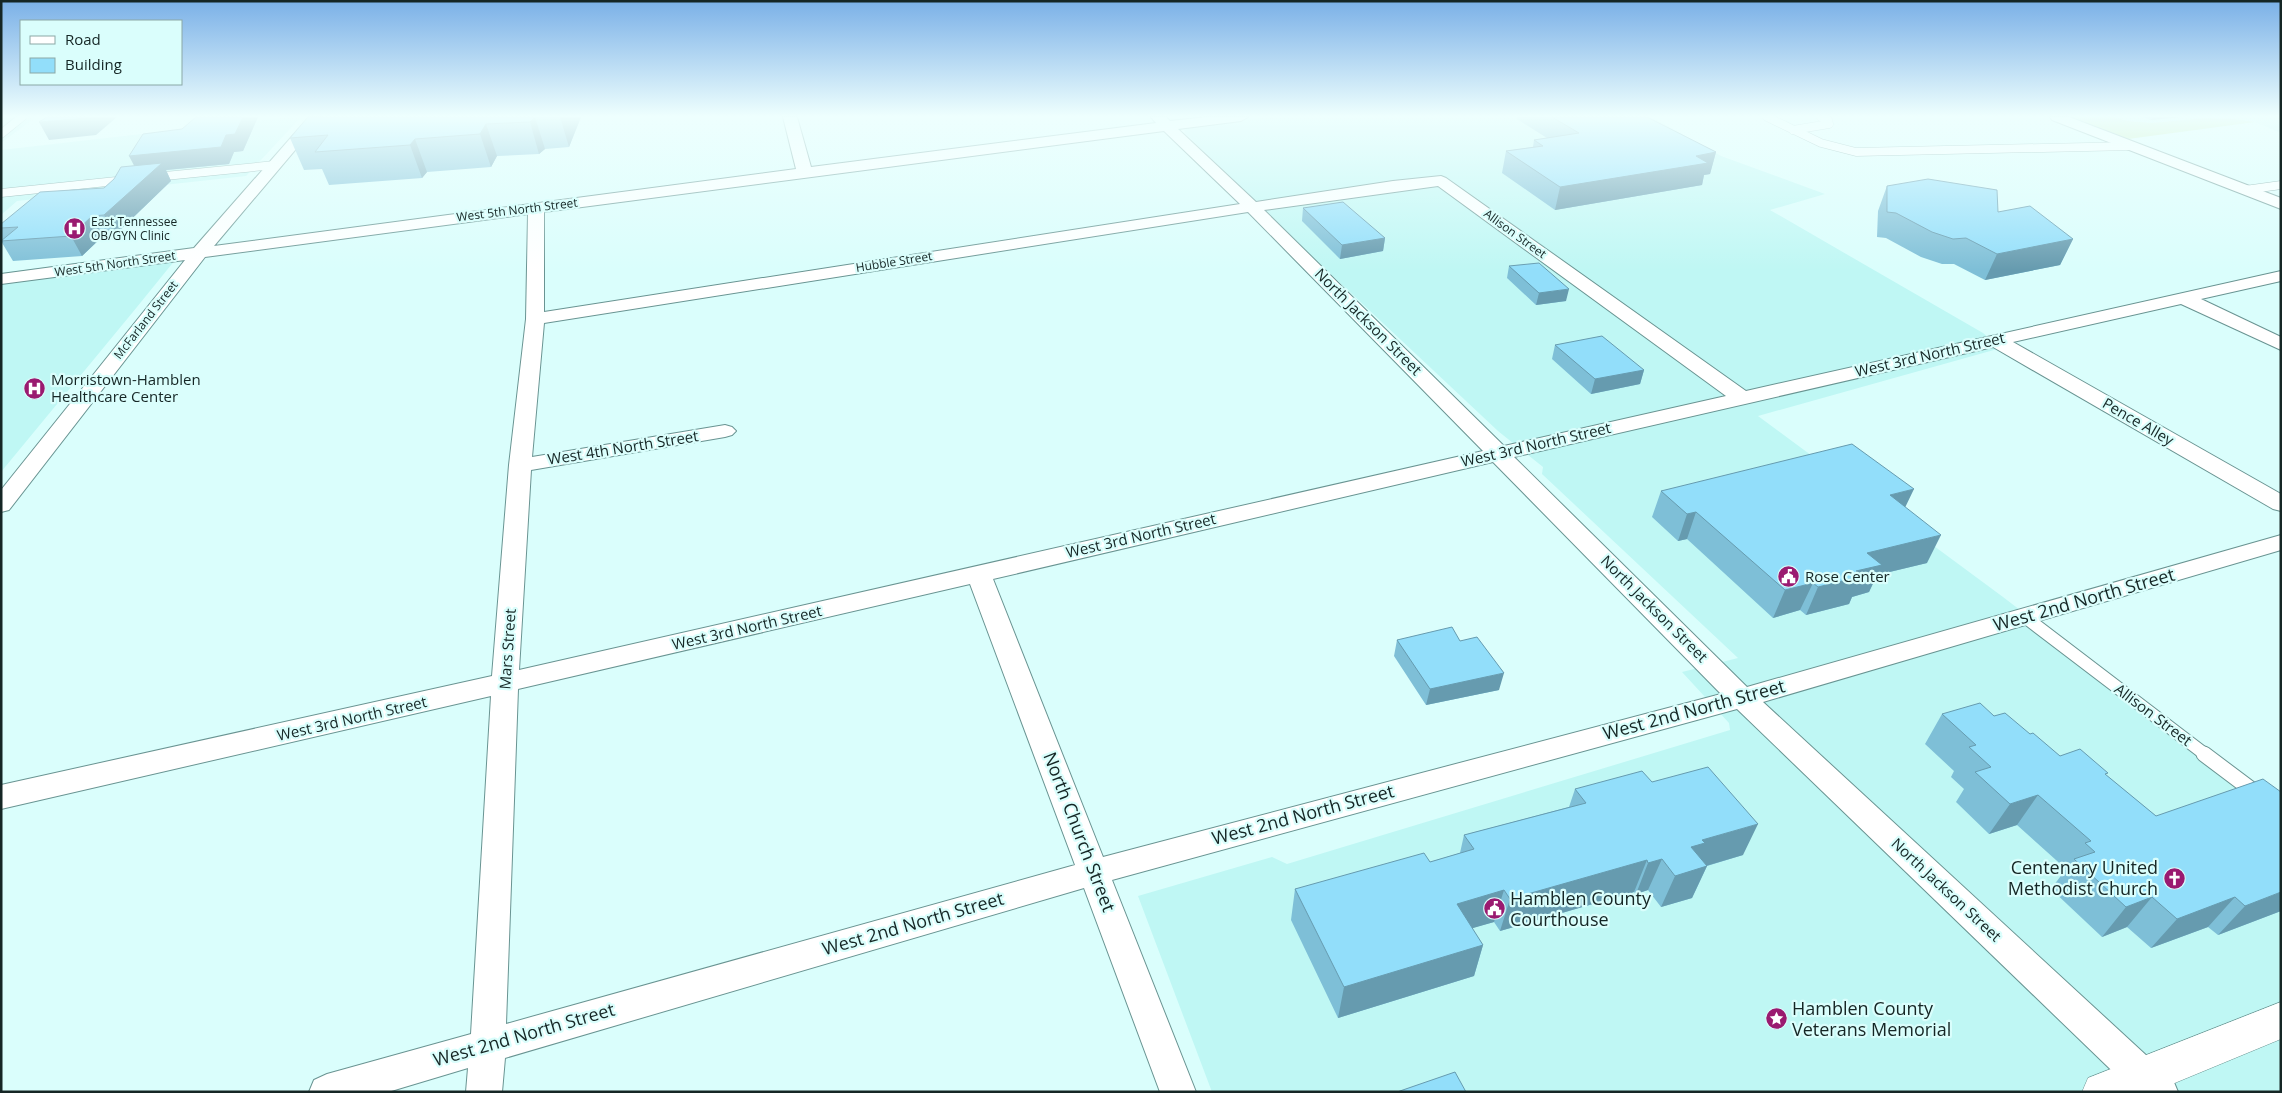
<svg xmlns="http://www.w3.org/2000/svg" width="2282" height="1093" viewBox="0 0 2282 1093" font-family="'Open Sans',sans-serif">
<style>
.built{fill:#bff7f4}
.green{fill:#c1e89f}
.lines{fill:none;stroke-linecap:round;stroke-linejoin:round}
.lane-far2-casing{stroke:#699492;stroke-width:9}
.lane-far1-casing{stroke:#699492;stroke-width:14}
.lane-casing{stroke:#699492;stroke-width:17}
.street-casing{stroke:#699492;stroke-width:2}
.secondary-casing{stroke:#699492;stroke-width:1}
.lane-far2{stroke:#fff;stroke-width:8}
.lane-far1{stroke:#fff;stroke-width:12}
.lane{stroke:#fff;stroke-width:15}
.street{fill:#fff;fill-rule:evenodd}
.secondary{fill:#fff;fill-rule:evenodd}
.wall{fill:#7ebfd7}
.shaded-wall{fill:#669baf}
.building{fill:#92defa;stroke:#669baf}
.labels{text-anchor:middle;stroke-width:4.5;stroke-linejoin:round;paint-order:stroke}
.far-street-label{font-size:12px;fill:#152625;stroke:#dafefc}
.far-poi-label{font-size:12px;fill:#152625;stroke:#dafefc;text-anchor:start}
.street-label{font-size:15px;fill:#152625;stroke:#dafefc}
.poi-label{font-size:15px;fill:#152625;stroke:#dafefc;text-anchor:start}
.near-street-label{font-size:18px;fill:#152625;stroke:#dafefc}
.near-poi-label{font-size:18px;fill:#152625;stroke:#dafefc;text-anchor:start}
</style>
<rect width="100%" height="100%" fill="#dafefc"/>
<path class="built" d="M1 117H36L1 143Z
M291 117H301L246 176 17 201 1 215V150Z
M1268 117H1652L1721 156 1825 194 1770 210 1983 333 2001 348 1758 416 2003 597 2281 811V1092H1212L1138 896 1272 857 1287 864 1730 730 1729 723 1682 672 1738 658 1542 474 1543 467 1498 431 1240 189 1185 133 1184 130 1191 127Z
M2115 117H2281V133L2255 122 2235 119 2204 118 2152 123 2128 121Z
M184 249 137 307 1 472V273Z"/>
<path class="green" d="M2071 117H2115L2128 121 2152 123 2204 118 2235 119 2255 122 2128 139Z"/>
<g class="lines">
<defs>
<path id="lane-far2" d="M1767 117 1821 143 1856 152 2131 146
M1793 130 1829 124 1828 120 1821 117
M1 134 22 117
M155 177 275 165
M2245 190 2281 185
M1 193 126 180"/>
<path id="lane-far1" d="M2025 617 2206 755"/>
<path id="lane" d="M2204 754 2281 812"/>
<path id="street" d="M309 117H323L214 246 796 169 783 117H797L811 167 1156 123 1151 117H1166L1170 121 1207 117H1248L1241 121 1178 129 1256 202 1393 181 1441 176 1446 178 1746 391 2281 271V281L2201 299 2281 337V350L2181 304 2013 342 2281 494V511L2273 509 1993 347 1514 457 1747 687 2281 535V550L1763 702 2173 1080 2178 1092H2134L1737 709 1112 880 1196 1092H1160L1084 888 505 1058 502 1092H466L468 1068 388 1092H309L314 1080 327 1074 471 1034 491 696 1 809V785L492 676 509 465 526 319 528 214 205 257 9 510 1 512V490L185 260 1 284V274L194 248ZM1164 131 1240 204 544 312V212ZM1438 186 1726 396 1504 446 1264 210ZM1248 212 1483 451 519 670 531 470 725 437 732 435 736 431 732 427 725 425 532 457 544 323ZM1493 462 1721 694 1103 857 993 579ZM970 584 1075 865 506 1024 518 689Z
M2050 117H2069L2281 198V209L2052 120Z"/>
<path id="secondary" d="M2281 1002V1039L2153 1092H2082L2088 1078Z"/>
</defs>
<use href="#lane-far2" class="lane-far2-casing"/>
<use href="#lane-far1" class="lane-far1-casing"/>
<use href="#lane" class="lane-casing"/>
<use href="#street" class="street-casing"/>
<use href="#secondary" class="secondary-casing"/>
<use href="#lane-far2" class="lane-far2"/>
<use href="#lane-far1" class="lane-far1"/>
<use href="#lane" class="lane"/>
<use href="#street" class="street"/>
<use href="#secondary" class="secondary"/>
</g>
<path class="wall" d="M196 117H258L243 151 234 152 229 164 166 170 171 181 115 235 103 236 82 256 13 261 1 241 2 240 1 238V224L104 188 114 179 134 166 182 129Z
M308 117H581L569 147 545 149 539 154 497 156 491 167 427 172 422 178 329 185 322 169 304 170 290 138Z
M1517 117H1647L1716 152 1710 174 1704 175 1702 185 1555 210 1502 173 1506 151 1533 147 1534 140 1547 138 1517 119Z
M2143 117H2180L2151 120Z
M1887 186 1998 212 2073 239 2060 265 1985 280 1954 264H1942L1921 257 1886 238 1877 237 1878 211Z
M1303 208 1385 238 1383 251 1340 259 1302 221Z
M1509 266 1566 301 1536 305 1507 278Z
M1555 345 1644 370 1640 384 1591 394 1552 359Z
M1661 491 1905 507 1927 563 1877 575 1869 592 1852 597 1849 604 1806 615 1800 610 1773 618 1687 539 1678 541 1652 517Z
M1397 640 1460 641 1499 690 1426 705 1394 656Z
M1942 714 1994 716 2030 734 2060 756 2107 776 2156 816 2281 911 2218 935 2208 927 2151 948 2127 927 2102 937 2051 889 2066 869 2017 825 1989 834 1956 802 1964 789 1951 777 1954 771 1925 744Z
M1652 782 1743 855 1707 866 1692 898 1661 907 1648 890 1636 894 1634 892 1500 931 1494 922 1472 928 1483 945 1474 976 1338 1018 1291 920 1295 889 1430 862 1460 853 1464 835 1569 807 1575 789Z"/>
<path class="shaded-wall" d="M87 117H117L96 135 49 140 39 122Z
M243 117H258L243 151 234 152 229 164 166 170 171 181 115 235 104 215 138 173 129 156Z
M535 117 545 149 539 154 530 122Z
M560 117H581L569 147Z
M2153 117H2180L2151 120Z
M486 124 497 156 491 167 480 134Z
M415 139 427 172 422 178 410 145Z
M1716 152 1710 174 1704 175 1702 185 1555 210 1560 187 1696 156Z
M92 216 103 236 82 256 71 236Z
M1385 238 1383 251 1340 259 1342 245Z
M2073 239 2060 265 1985 280 1997 254Z
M1569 289 1566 301 1536 305 1539 293Z
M1644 370 1640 384 1591 394 1595 379Z
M1914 489 1901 516 1890 495Z
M1696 512 1687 539 1678 541 1687 514Z
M1941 535 1927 563 1877 575 1869 592 1852 597 1849 604 1806 615 1818 587 1867 553Z
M1813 583 1800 610 1773 618 1785 590Z
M1504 673 1499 690 1426 705 1430 689Z
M2038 795 2017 825 1989 834 2010 804Z
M1758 824 1743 855 1699 868 1707 866 1692 898 1661 907 1675 876 1691 847 1702 840Z
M1662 859 1648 890 1636 894 1648 863Z
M1647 860 1634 892 1500 931 1510 899Z
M1504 890 1494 922 1449 935 1457 904Z
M2281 892V911L2218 935 2245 906Z
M2152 897 2127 927 2102 937 2126 907Z
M2235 897 2208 927 2151 948 2177 919Z
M1483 945 1474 976 1338 1018 1344 987Z"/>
<path class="building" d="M47 117H87L86 118 39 122Z
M196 117H243L235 134 226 135 221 147 129 156 143 134 182 129Z
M308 117H535L530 122 486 124 480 134 415 139 410 145 315 152 328 135 290 138Z
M1552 117H1647L1716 152 1696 156 1708 163 1560 187 1506 151 1543 146 1534 140 1579 133Z
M162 163 104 215 92 216 71 236 1 241 18 227 1 228V224L40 192 104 188 114 179 121 167Z
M1928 179 1997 190 1998 212 2030 206 2073 239 1997 254 1966 238 1953 239 1932 232 1896 213 1887 212V186Z
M1343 202 1385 238 1342 245 1303 208Z
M1539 263 1569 289 1539 293 1509 266Z
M1602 336 1644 370 1595 379 1555 345Z
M1852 444 1914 489 1890 495 1941 535 1867 553 1882 565 1856 571 1862 576 1818 587 1813 583 1785 590 1696 512 1687 514 1661 491Z
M1452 627 1460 641 1477 637 1504 673 1430 689 1397 640Z
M1980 703 1994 716 2005 713 2030 734 2033 733 2060 756 2080 749 2108 773 2105 774 2156 816 2263 779 2281 792V892L2245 906 2235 897 2177 919 2152 897 2126 907 2074 859 2095 852 2085 843 2091 841 2038 795 2010 804 1975 772 1991 767 1969 747 1976 745 1942 714Z
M1708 767 1758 824 1702 840 1705 843 1691 847 1707 866 1675 876 1662 859 1648 863 1647 860 1510 899 1504 890 1457 904 1483 945 1344 987 1295 889 1424 853 1430 862 1474 849 1464 835 1586 803 1575 789 1642 771 1652 782Z
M1455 1072 1466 1092H1397Z"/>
<linearGradient id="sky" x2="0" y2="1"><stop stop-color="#7ab0e7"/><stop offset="0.43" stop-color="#eefffe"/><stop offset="1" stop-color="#eefffe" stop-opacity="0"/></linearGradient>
<rect width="2282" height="270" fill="url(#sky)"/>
<defs>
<symbol id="hospital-disc" viewBox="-11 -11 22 22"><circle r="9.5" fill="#9a1a70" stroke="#dafefc"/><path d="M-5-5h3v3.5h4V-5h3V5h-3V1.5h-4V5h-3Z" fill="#fff"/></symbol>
<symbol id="civic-disc" viewBox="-11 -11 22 22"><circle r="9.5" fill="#9a1a70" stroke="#dafefc"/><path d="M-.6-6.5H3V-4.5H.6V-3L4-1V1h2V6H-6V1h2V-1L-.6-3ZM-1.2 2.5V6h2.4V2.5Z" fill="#fff"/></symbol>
<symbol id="church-disc" viewBox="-11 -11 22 22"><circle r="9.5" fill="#9a1a70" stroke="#dafefc"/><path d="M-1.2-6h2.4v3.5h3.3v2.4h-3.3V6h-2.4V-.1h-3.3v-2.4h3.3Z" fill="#fff"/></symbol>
<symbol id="sight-disc" viewBox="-11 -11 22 22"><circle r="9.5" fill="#9a1a70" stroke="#dafefc"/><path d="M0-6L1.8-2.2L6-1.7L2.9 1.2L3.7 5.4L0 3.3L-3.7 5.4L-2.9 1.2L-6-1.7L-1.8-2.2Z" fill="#fff"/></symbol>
</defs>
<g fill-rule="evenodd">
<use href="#hospital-disc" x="62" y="216" width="25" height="25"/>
<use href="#hospital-disc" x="22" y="376" width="25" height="25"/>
<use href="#civic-disc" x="1776" y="564" width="25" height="25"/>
<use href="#church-disc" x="2162" y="866" width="25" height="25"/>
<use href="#civic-disc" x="1482" y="896" width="25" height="25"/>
<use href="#sight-disc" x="1764" y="1006" width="25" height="25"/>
</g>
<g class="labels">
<g class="far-street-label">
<text transform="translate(517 210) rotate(-7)" y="4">West 5th North Street</text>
<text transform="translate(1515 234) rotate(36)" y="4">Allison Street</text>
<text transform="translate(894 262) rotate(-9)" y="4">Hubble Street</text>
<text transform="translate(115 264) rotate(-8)" y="4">West 5th North Street</text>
<text transform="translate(146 320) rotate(-52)" y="4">McFarland Street</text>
</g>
<g class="far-poi-label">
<text x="91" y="226">East Tennessee<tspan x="91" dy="14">OB/GYN Clinic</tspan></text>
</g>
<g class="street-label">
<text transform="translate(1368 322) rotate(45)" y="5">North Jackson Street</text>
<text transform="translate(1930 355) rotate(-13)" y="5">West 3rd North Street</text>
<text transform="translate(2138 422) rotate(30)" y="5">Pence Alley</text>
<text transform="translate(1536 445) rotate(-13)" y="5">West 3rd North Street</text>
<text transform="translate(623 448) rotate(-9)" y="5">West 4th North Street</text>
<text transform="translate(1141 536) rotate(-13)" y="5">West 3rd North Street</text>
<text transform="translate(1654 609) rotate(45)" y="5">North Jackson Street</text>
<text transform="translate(747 628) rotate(-13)" y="5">West 3rd North Street</text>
<text transform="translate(508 649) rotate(-86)" y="5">Mars Street</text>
<text transform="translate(2153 715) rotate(37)" y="5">Allison Street</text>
<text transform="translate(352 719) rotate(-13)" y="5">West 3rd North Street</text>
<text transform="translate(1946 890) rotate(43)" y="5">North Jackson Street</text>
</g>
<g class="poi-label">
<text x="51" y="385">Morristown-Hamblen<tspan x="51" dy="17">Healthcare Center</tspan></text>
<text x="1805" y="582">Rose Center</text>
</g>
<g class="near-street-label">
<text transform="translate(2084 600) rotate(-16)" y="6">West 2nd North Street</text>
<text transform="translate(1694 710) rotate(-15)" y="6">West 2nd North Street</text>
<text transform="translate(1303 815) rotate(-15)" y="6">West 2nd North Street</text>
<text transform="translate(1079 832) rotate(69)" y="6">North Church Street</text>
<text transform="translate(913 924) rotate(-16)" y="6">West 2nd North Street</text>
<text transform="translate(524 1035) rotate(-16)" y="6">West 2nd North Street</text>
</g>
<g class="near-poi-label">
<text x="2158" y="874" text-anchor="end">Centenary United<tspan x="2158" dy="21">Methodist Church</tspan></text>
<text x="1510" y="905">Hamblen County<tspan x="1510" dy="21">Courthouse</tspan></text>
<text x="1792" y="1015">Hamblen County<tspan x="1792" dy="21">Veterans Memorial</tspan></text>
</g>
</g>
<rect width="2282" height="1093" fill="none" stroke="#152625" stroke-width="5"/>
<rect x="20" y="20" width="162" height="65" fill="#dafefc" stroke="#8ba8a6"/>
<rect x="30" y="36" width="25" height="8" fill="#ffffff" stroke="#8ba8a6"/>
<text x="65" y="45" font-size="15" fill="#152625">Road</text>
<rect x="30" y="58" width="25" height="15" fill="#92defa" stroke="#8ba8a6"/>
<text x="65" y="70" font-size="15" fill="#152625">Building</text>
</svg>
